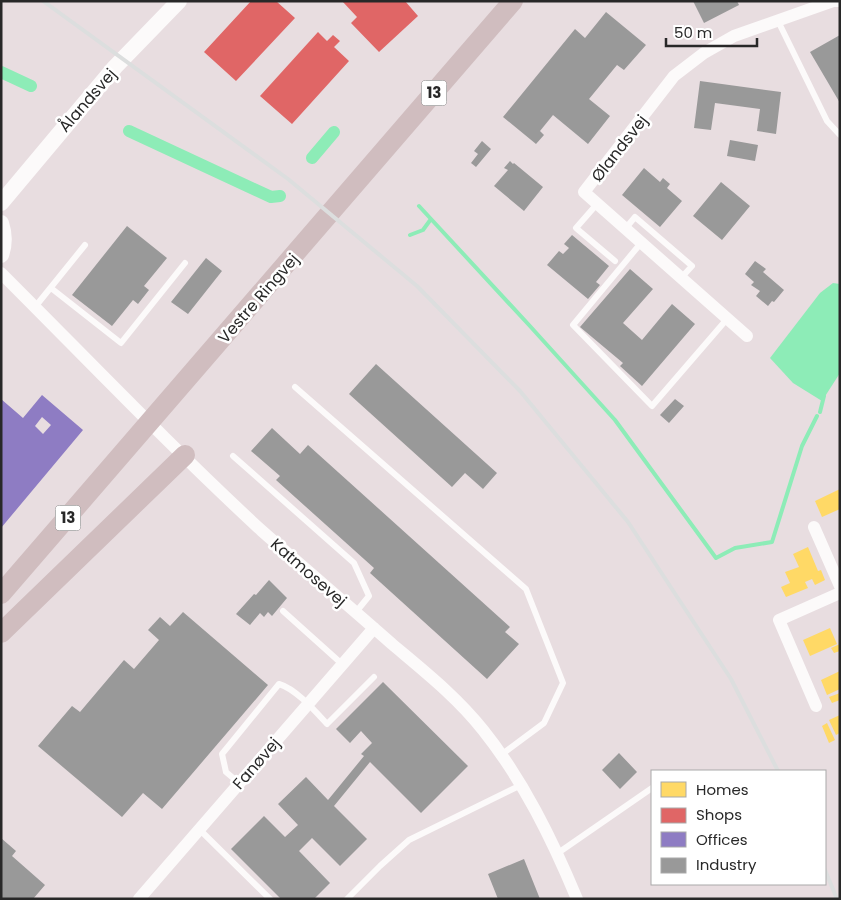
<svg xmlns="http://www.w3.org/2000/svg" width="841" height="900" viewBox="0 0 841 900" font-family="Poppins,sans-serif">
<style>
.water{fill:#8decb7}
.homes{fill:#ffd966}
.shops{fill:#e06666}
.offices{fill:#8e7cc3;fill-rule:evenodd}
.industry{fill:#999}
.lines{fill:none;stroke-linecap:round;stroke-linejoin:round}
.stream{stroke:#8decb7;stroke-width:4}
.canal{stroke:#8decb7;stroke-width:12}
.service{stroke:#fcfafa;stroke-width:6}
.minor{stroke:#fcfafa;stroke-width:12}
.tertiary{stroke:#fcfafa;stroke-width:16}
.primary{stroke:#d0bdbf;stroke-width:20}
.rail{stroke:#dcdede;stroke-width:4}
.labels{text-anchor:middle;stroke-width:5;stroke-linejoin:round;paint-order:stroke}
.shield{fill:#fff;stroke:#686868;stroke-width:1}
.shield-label{font-size:15px;font-weight:bold;fill:#282828}
.street-label{font-size:16px;fill:#282828;stroke:#fff}
</style>
<rect width="100%" height="100%" fill="#e8dde0"/>
<path class="water" d="M833 283 840 284V373L822 401 793 383 770 358 820 293Z"/>
<path class="homes" d="M840 489V509L822 517 815 501Z
M808 547 818 571 821 570 825 580 815 585 812 579 805 582 808 588 786 597 781 587 790 583 785 572 799 567 793 554Z
M830 628 837 644 810 656 803 640Z
M840 644V651L834 653 831 648Z
M840 671V689L827 695 821 680Z
M840 693V700L832 703 829 697Z
M840 715V733L836 735 829 720Z
M827 723 835 740 829 743 822 726Z"/>
<path class="shops" d="M251 1H276L295 18 236 81 204 52Z
M342 1H405L418 16 379 52 351 23 357 17Z
M318 32 327 41 333 35 340 41 334 47 349 61 292 124 260 96Z"/>
<path class="offices" d="M42 395 83 430 1 528V399L23 418ZM42 417 51 425 43 434 35 426Z"/>
<path class="industry" d="M693 1H737L739 5 704 23Z
M606 12 646 45 624 70 617 65 589 99 610 116 588 144 553 115 540 131 544 135 536 144 503 117 575 29 585 38Z
M840 35V103L810 52Z
M700 81 781 92 776 134 757 131 760 109 715 103 711 130 694 128Z
M730 140 758 145 755 161 727 156Z
M482 141 491 149 476 167 471 163 478 154 474 151Z
M510 161 513 164 514 163 543 187 524 211 494 186 508 170 504 168Z
M644 168 660 182 663 178 670 184 667 188 682 201 660 227 622 195Z
M721 182 750 206 722 240 693 216Z
M127 226 167 258 144 286 149 290 138 304 133 300 112 326 72 295Z
M572 235 609 266 596 282 600 285 588 299 547 265 559 251 563 254 569 248 564 244Z
M206 258 222 271 188 314 171 302Z
M755 261 766 269 763 272 784 290 774 302 772 301 768 306 756 296 760 291 751 285 754 282 745 274Z
M630 269 653 289 623 323 642 340 672 304 695 324 642 386 620 366 623 363 580 327Z
M376 364 497 473 483 489 465 473 452 487 349 394Z
M675 399 684 406 669 423 660 415Z
M272 428 300 454 308 445 510 627 505 632 519 644 487 679 370 573 374 568 276 480 280 476 251 451Z
M269 580 287 598 272 616 268 612 264 617 260 613 250 625 236 614 254 594 256 595Z
M183 612 268 685 162 809 143 793 122 817 38 746 72 706 80 712 124 660 134 669 159 640 148 630 160 617 170 626Z
M383 682 468 766 421 813 370 762 334 806 367 839 340 866 312 838 299 851 330 883 314 899H281L231 849 264 816 285 837 298 825 278 804 306 777 328 800 364 756 361 754 372 743 361 731 350 743 336 729Z
M619 753 637 772 620 789 602 770Z
M1 838 16 851 12 856 45 885 33 899H1Z
M524 859 540 899H498L488 874Z"/>
<g class="lines">
<path class="stream" d="M431 219 529 325 615 420 716 558 735 548 772 542 802 446 817 416
M410 235 423 230 431 219 419 206
M820 412 824 396"/>
<path class="canal" d="M1 72 31 86
M129 131 271 197 280 196
M312 158 334 132"/>
<path class="service" d="M778 21 827 121 840 135
M597 204 576 228 615 261
M625 229 635 217 692 266 681 278
M641 243 573 325 652 406 727 319
M51 288 121 343 185 263
M35 307 85 245
M295 387 526 589 563 683 544 723 501 755
M233 456 354 563 369 596 356 612
M283 611 342 664
M239 783 226 772 222 754 279 684C296 689 315 711 327 724L374 677
M199 829 270 899
M558 853 652 788
M347 899 380 866 409 840 521 785"/>
<path class="minor" d="M1 273C88 360 172 448 262 531 305 569 349 606 392 644 424 671 457 697 483 730 523 780 552 839 577 899
M747 336 584 192 674 76 704 53 734 36 833 1H840
M814 527 840 586
M816 706 779 620 840 593
M139 899 374 628"/>
<path class="tertiary" d="M1 203 115 67 179 1
M1 223C5 235 5 244 1 255"/>
<path class="primary" d="M1 594 513 1
M1 633 185 455"/>
<path class="rail" d="M43 1 288 179 417 286 520 391 628 522 731 679 778 771
M825 870 837 899"/>
</g>
<g class="labels">
<g class="shield">
<rect x="421.5" y="80.5" width="25" height="25" rx="4"/>
<rect x="55.5" y="505.5" width="25" height="25" rx="4"/>
</g>
<g class="shield-label">
<text x="434" y="98">13</text>
<text x="68" y="523">13</text>
</g>
<g class="street-label">
<text transform="translate(87 100) rotate(-49)" y="6">Ålandsvej</text>
<text transform="translate(619 148) rotate(-52)" y="6">Ølandsvej</text>
<text transform="translate(258 298) rotate(-49)" y="6">Vestre Ringvej</text>
<text transform="translate(309 572) rotate(41)" y="6">Katmosevej</text>
<text transform="translate(256 763) rotate(-49)" y="6">Fanøvej</text>
</g>
</g>
<rect width="841" height="900" fill="none" stroke="#282828" stroke-width="5"/>
<rect x="651" y="770" width="175" height="115" fill="#ffffff" stroke="#a9a9a9"/>
<rect x="661" y="782" width="25" height="15" fill="#ffd966" stroke="#a9a9a9"/>
<text x="696" y="795" font-size="15" fill="#282828">Homes</text>
<rect x="661" y="808" width="25" height="15" fill="#e06666" stroke="#a9a9a9"/>
<text x="696" y="820" font-size="15" fill="#282828">Shops</text>
<rect x="661" y="832" width="25" height="15" fill="#8e7cc3" stroke="#a9a9a9"/>
<text x="696" y="845" font-size="15" fill="#282828">Offices</text>
<rect x="661" y="858" width="25" height="15" fill="#999999" stroke="#a9a9a9"/>
<text x="696" y="870" font-size="15" fill="#282828">Industry</text>
<path d="M666 38v8h91v-8" fill="none" stroke="#282828" stroke-width="2.5"/>
<text x="674" y="38" font-size="15" fill="#282828" stroke="#ffffff" stroke-width="4" paint-order="stroke">50 m</text>
</svg>
